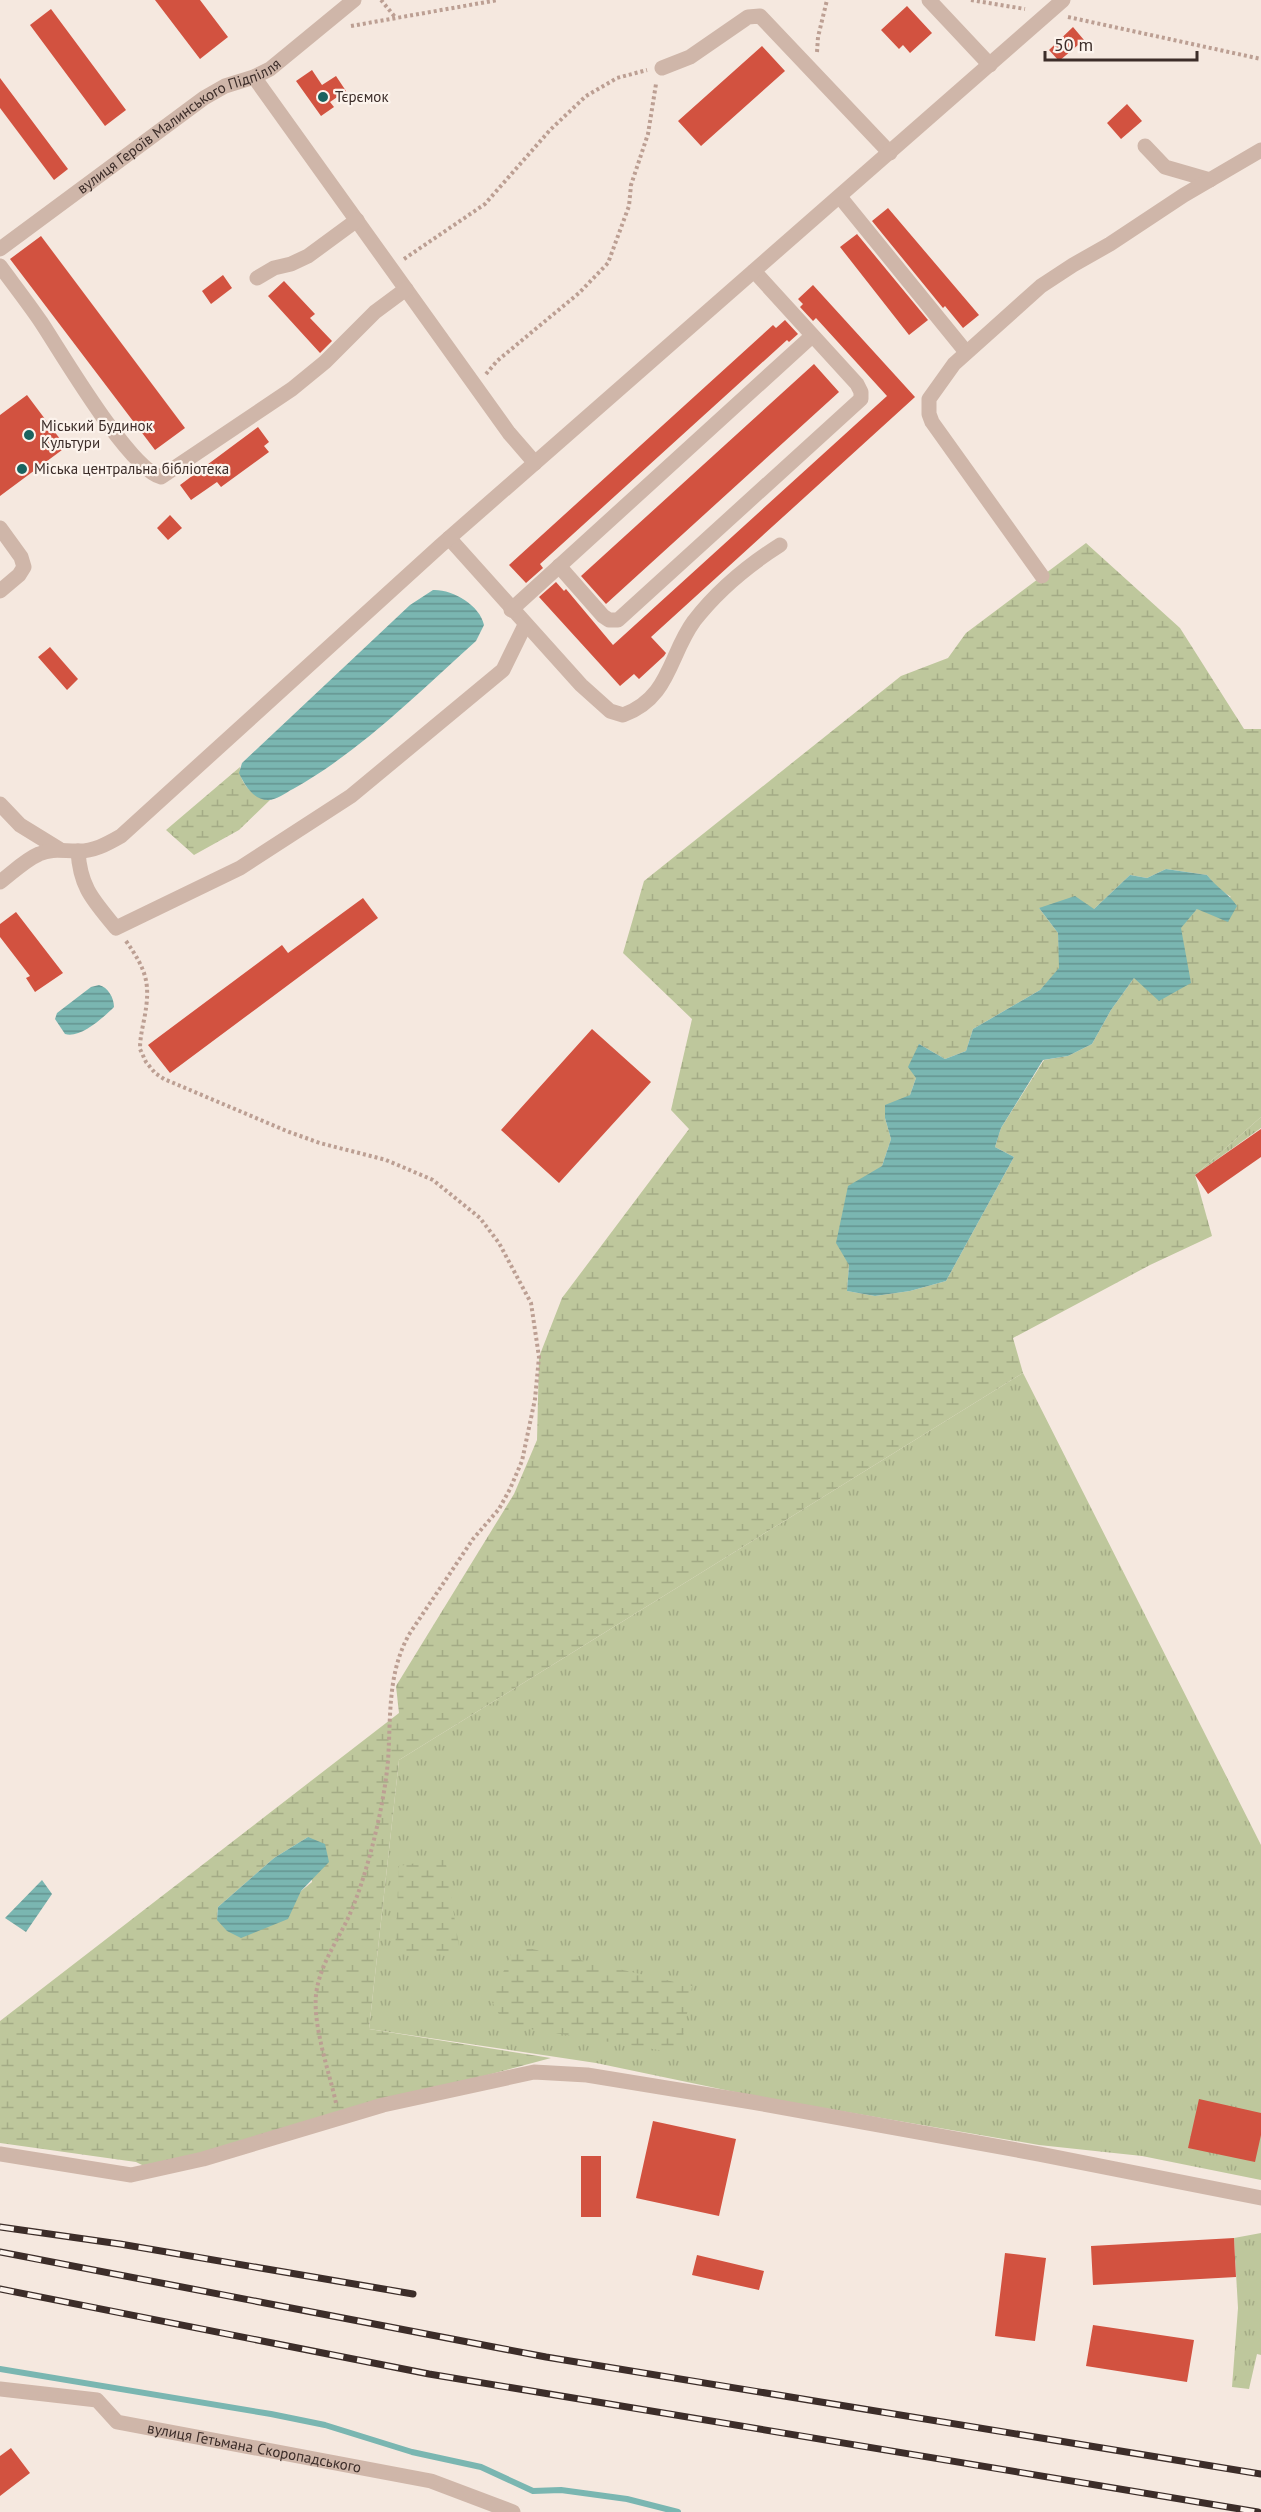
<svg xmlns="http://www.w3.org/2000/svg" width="1261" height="2512" viewBox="0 0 1261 2512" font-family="'PT Sans',sans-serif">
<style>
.grass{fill:url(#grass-tufts)}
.wetland{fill:url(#wetland-marsh);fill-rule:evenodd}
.water{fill:url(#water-rules)}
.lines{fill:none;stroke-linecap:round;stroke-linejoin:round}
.stream{stroke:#7ab6b1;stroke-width:6}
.building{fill:#d25240}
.path{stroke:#bc9f93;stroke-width:4;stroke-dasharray:3 3;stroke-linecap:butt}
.minor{stroke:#cfb6a9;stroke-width:15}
.rail-casing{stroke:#3c2d29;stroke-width:7}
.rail{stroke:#fcf3ec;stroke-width:4.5;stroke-dasharray:14;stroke-linecap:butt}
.poi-dot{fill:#1a635f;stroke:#fcf3ec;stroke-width:2}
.labels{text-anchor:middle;stroke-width:4.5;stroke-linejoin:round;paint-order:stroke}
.poi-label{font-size:15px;fill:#3c2d29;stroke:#fcf3ec;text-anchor:start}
.street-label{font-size:15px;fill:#3c2d29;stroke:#fcf3ec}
</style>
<defs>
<pattern id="grass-tufts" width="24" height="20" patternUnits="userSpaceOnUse" patternTransform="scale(1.5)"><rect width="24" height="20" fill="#bec79c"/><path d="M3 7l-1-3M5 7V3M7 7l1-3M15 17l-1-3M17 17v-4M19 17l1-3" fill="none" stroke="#a4ab86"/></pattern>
<pattern id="wetland-marsh" width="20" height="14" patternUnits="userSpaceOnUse" patternTransform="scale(1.5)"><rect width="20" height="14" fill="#bec79c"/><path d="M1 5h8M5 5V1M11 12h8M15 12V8" fill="none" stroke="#a4ab86"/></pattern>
<pattern id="water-rules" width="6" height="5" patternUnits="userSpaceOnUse" patternTransform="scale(1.5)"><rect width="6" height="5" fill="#7ab6b1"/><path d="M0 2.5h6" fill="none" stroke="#659490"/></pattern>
</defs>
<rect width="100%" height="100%" fill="#f5e8df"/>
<path class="grass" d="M1261 1117V1128L1195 1175Z
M1023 1373 1261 1845V2180L1142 2156 1039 2145 754 2096 596 2063 369 2029 399 1760Z
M1261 2233V2355L1257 2354 1249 2389 1232 2387 1238 2308 1234 2238Z"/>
<path class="wetland" d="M1086 543 1180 628 1244 729H1261V1117L1195 1175 1212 1236 1150 1265 1013 1338 1023 1373 399 1760 369 2029 551 2058 295 2127 228 2151 144 2166 136 2162 0 2143V2021L399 1713 396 1686 514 1494 537 1440 539 1357 562 1298 689 1129 671 1110 692 1019 623 953 644 881 901 676 948 658 966 633ZM1166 869 1207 875 1216 887 1231 897 1197 909 1134 978 1111 1010 1092 1044 1068 1056 1044 1060 1001 1128 995 1147 1014 1157 946 1281 910 1291 875 1296 847 1291 849 1265 891 1139 885 1118 910 1095 916 1078 919 1044 945 1059 966 1051 973 1029 1040 990 1060 968 1058 933 1039 908 1094 909 1130 875 1147 878ZM308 1837 312 1882 301 1891 217 1920 218 1907 274 1858Z
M240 767C238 783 255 799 270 800L239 830 194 855 166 830Z
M445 1858 459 1947 444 1954 395 1953 399 1866Z
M515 1945 692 1986 681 2048 671 2052 505 2025 491 2000Z"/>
<path class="water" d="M433 590C452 589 480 605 484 625L476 641C418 693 361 751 293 789 285 793 277 800 268 800 253 800 244 784 239 773L242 763 410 605Z
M1166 869 1207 875C1216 887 1229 894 1237 906L1228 922 1197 909 1181 928 1191 983 1159 1001 1134 978 1111 1010 1092 1044 1068 1056 1043 1060 1001 1128 995 1147 1014 1157 946 1281 910 1291 875 1296 847 1291 849 1265 836 1243 848 1186 882 1166 891 1139 885 1118V1105L910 1095 916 1078 908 1067 919 1044 945 1059 966 1051 973 1029 1040 990 1059 968 1058 933 1039 908 1075 896 1094 909 1130 875 1147 878Z
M99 985C108 987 114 998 114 1007 104 1017 80 1039 65 1034L55 1019 57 1013 91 987Z
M308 1837 325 1844 329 1862 301 1891 288 1919 241 1938 227 1931 217 1920 218 1907 274 1858Z
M42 1880 52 1894 26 1932 5 1918Z"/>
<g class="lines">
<path class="stream" d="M0 2369 271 2414 325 2425 412 2452 481 2467 533 2491 561 2490 627 2499 678 2512"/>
</g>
<path class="building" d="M155 0H200L228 37 200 59Z
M907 6 932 33 910 53 903 45 899 49 881 30Z
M51 9 126 110 105 126 30 25Z
M1073 27 1084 40 1059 61 1049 50Z
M762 46 785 71 701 146 678 121Z
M312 70 322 85 336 76 346 91 330 102 334 107 321 116 296 81Z
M0 78 68 169 54 180 0 108Z
M1127 104 1142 121 1121 139 1107 123Z
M888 208 979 315 963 328 945 306 943 308 872 221Z
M857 234 928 320 909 335 840 247Z
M41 236 185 428 155 450 10 259Z
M223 275 232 288 211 304 202 291Z
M284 281 315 314 310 318 332 341 320 353 268 296Z
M813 285 915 397 651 637 666 653 664 656 639 679 634 674 620 686 539 597 556 582 564 591 566 589 613 645 887 396 816 318 813 321 800 307 803 304 798 299Z
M785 320 798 334 789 342 787 340 540 564 543 568 526 583 509 565 773 325 776 328Z
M814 364 839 392 606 604 581 576Z
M27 395 66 447 0 496V415Z
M258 427 269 442 264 446 269 452 221 487 217 482 191 500 180 485Z
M170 515 182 528 168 540 157 528Z
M50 647 78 679 67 690 38 657Z
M363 898 378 918 170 1073 148 1045 282 945 288 953Z
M16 912 63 973 35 992 26 978 30 976 0 937V924Z
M592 1029 651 1082 559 1183 501 1130Z
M1261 1129V1157L1208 1194 1195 1175Z
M1199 2099 1261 2113V2135L1255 2162 1188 2148Z
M653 2121 736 2139 719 2216 636 2198Z
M581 2156H601V2217H581Z
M1234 2238 1236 2277 1093 2285 1091 2246Z
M1005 2253 1046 2258 1035 2341 995 2336Z
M697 2255 764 2271 759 2290 692 2275Z
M1093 2325 1194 2340 1187 2382 1086 2366Z
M11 2448 30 2473 0 2496V2456Z"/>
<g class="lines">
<path class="path" d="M381 0 395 17
M971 0 1025 9
M1068 17 1261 59
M351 26 498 0
M817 52 818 37 827 0
M404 259 485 204 550 130 586 96 617 78 647 70
M486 374 497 361 579 293 608 263 629 206 631 185 648 134 656 84
M126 941C147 971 151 984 144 1020 142 1030 140 1039 140 1049L146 1062 155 1073 164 1079 289 1132 320 1143 386 1160 433 1180 480 1218 499 1243 531 1303 539 1357 535 1399 522 1461 510 1489 499 1509 473 1539 410 1633C387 1672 391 1717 388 1761 385 1793 378 1825 370 1855 364 1876 358 1896 349 1916 337 1942 319 1966 316 1995 313 2027 329 2071 336 2103"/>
<g class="minor">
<path d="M929 0 990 65"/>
<path d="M662 68 690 57 748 17 760 16 890 153"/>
<path d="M254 77 509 433 535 463"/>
<path d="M1145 146 1165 167 1210 180"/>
<path d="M840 197 966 352"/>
<path id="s1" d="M0 249 204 98 225 86 254 77 270 69 354 0"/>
<path d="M0 266C14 285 28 303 41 322 61 352 129 469 161 477L292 389 325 362 375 312 406 289"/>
<path d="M257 278 274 268 291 264 308 256 357 220"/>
<path d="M0 528 21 557 24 567 19 575 0 591"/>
<path d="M449 538 581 685 610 711 623 715C670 698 669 655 694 621 718 590 747 566 780 545"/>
<path d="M559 566 603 616 609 620H618L861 399V392L857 384 754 271"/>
<path d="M1042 576 932 422 929 414V399L954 364 1041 286 1073 265 1110 244 1184 195 1261 150"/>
<path d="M511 610 812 336"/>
<path d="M0 804 20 825 59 849"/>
<path d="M78 851C80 888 94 901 116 928L240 868 351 796 503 670 525 625"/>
<path d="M0 882C12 873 25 860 39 854 52 848 63 851 76 851 93 852 107 844 121 836L440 546 1063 0"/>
<path d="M0 2154 131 2175 203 2159 383 2105 534 2072 587 2075 752 2102 1039 2154 1261 2198"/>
<path id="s2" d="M0 2389 97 2400 117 2422 431 2481 513 2512"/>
</g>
<defs>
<path id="rail" d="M0 2227 120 2244 413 2294
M0 2252 546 2357 1261 2474
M0 2289 429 2374 1258 2512"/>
</defs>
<use href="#rail" class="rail-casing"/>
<use href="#rail" class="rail"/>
</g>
<g class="poi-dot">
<circle cx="323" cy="97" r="6"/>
<circle cx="29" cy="435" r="6"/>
<circle cx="22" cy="469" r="6"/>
</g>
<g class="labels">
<g class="poi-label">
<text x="335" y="102">Тєрємок</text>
<text x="41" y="431">Міський Будинок<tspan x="41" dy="17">Культури</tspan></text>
<text x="34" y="474">Міська центральна бібліотека</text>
</g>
<g class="street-label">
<text dy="5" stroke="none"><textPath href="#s1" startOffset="218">вулиця Героїв Малинського Підпілля</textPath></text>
<text dy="5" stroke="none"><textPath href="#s2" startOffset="267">вулиця Гетьмана Скоропадського</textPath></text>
</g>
</g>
<path d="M1045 51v9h152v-9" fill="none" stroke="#3c2d29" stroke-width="3"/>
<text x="1054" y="51" font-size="18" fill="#3c2d29" stroke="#fcf3ec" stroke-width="4.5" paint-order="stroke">50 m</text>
</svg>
